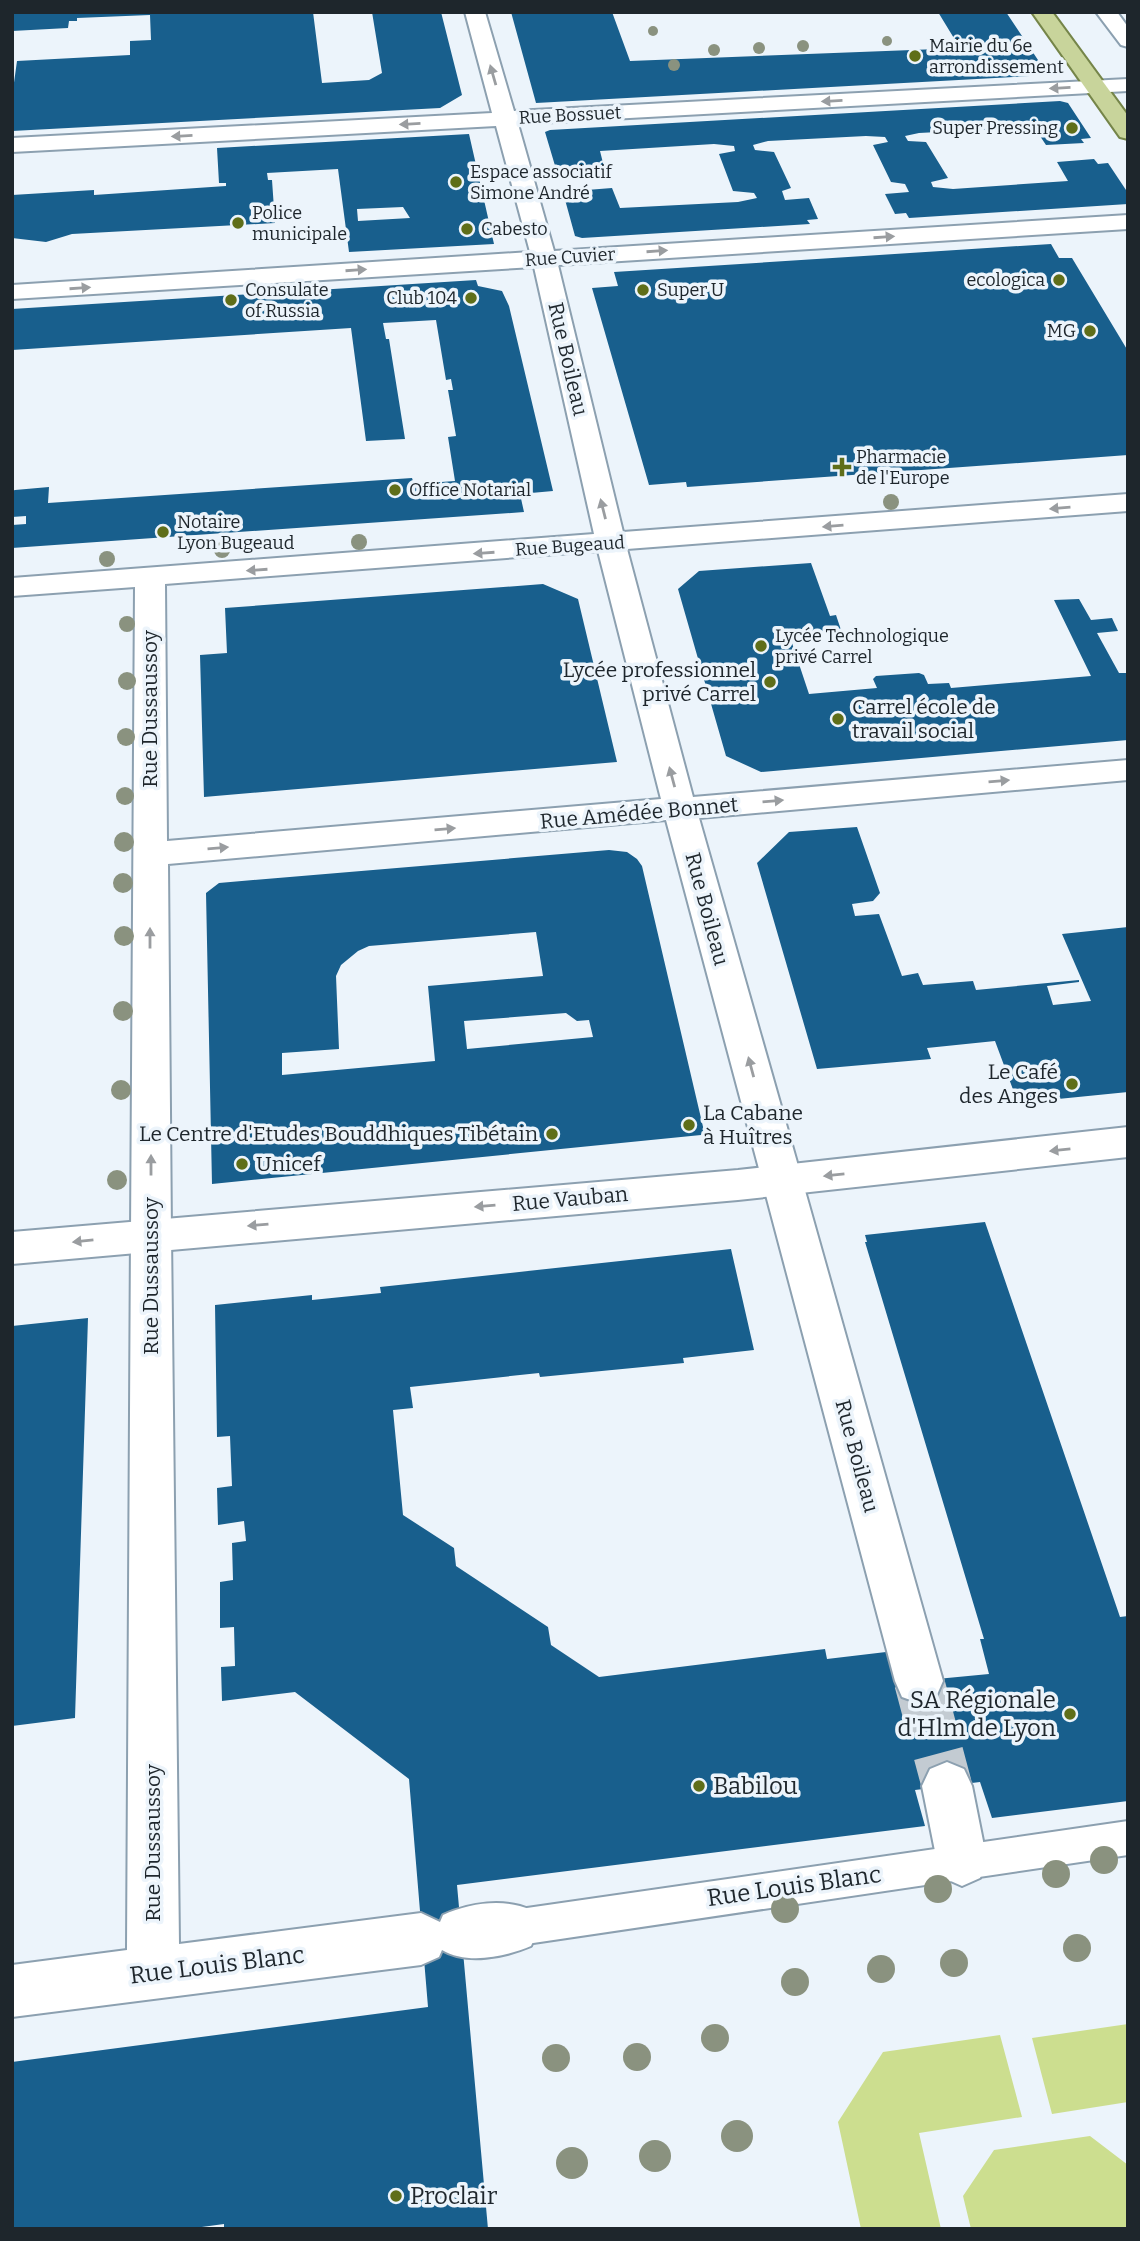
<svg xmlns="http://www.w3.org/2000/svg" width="1140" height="2241" viewBox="0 0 1140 2241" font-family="Bitter,serif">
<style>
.green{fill:#ccde8f}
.building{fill:#185f8d;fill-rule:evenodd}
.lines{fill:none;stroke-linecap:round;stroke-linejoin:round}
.pedestrian-tunnel{stroke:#c3cbd2;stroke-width:50;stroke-dasharray:50 25;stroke-linecap:butt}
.service-casing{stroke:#8ca0b0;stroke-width:4}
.pedestrian-casing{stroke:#8ca0b0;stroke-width:4}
.minor-casing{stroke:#8ca0b0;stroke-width:4}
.tertiary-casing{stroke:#8ca0b0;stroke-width:4}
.primary-casing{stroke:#758549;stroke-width:4}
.service{fill:#fff;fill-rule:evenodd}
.pedestrian{fill:#fff;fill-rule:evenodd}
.minor{fill:#fff;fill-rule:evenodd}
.tertiary{fill:#fff;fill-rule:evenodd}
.primary{fill:#c8d49b;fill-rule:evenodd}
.tree{fill:#8a927f}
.oneway{fill:#9a9da0}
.poi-dot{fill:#5f6e19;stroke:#ecf4fb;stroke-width:2.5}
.labels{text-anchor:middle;stroke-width:7;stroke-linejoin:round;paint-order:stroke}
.far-poi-label{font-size:18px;fill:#1e262c;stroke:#ecf4fb;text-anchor:start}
.far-street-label{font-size:18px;fill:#1e262c;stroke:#ecf4fb}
.street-label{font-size:21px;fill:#1e262c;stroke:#ecf4fb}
.poi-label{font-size:21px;fill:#1e262c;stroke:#ecf4fb;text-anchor:end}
.near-poi-label{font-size:24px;fill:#1e262c;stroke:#ecf4fb;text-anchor:start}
.near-street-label{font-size:24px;fill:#1e262c;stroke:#ecf4fb}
</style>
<rect width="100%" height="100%" fill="#ecf4fb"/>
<path class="green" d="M1128 2024V2102L1052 2114 1032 2038Z
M1000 2035 1022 2117 919 2133 941 2229H861L838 2122 883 2052Z
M1090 2136 1128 2165V2229H971L963 2196 994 2150Z"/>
<path class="building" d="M12 12H313L322 83 369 80 382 73 372 12H441L462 95 440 108 12 131V97L17 61 130 55V41L151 40 150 15 77 18V21H69L68 28 12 31Z
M511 12H612L630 61 938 49 941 54 963 53 938 12H1006L1048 75 536 103Z
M1060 101 1068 103 1091 138 1081 139 1084 143 1046 145 1034 127 919 133 905 136 908 141 926 142 948 178 931 182 933 187 953 189 1068 181 1057 162 1094 159 1098 164 1108 163 1128 193V204L909 218 906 213 895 214 885 194 909 192 905 184 891 182 873 145 888 142 885 137 866 136 768 141 753 145 755 150 774 152 791 188 782 191 785 200 809 198 818 219 807 220 810 224 582 238 575 236 564 196 576 195 574 191 612 188 620 208 738 202 757 198 754 193 733 191 719 154 735 151 734 146 714 144 600 151 605 171 568 173 566 168 556 169 545 132 550 130Z
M469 134 494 244 349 252 338 169 267 173 268 180H272L275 223 72 234 46 242 12 238V195L94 190V195L226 186V183H219L217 148ZM403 207 410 218 358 221 357 209Z
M1051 244 1059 258H1072L1128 351V455L687 487 686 482 649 485 592 288 618 286 614 272Z
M476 280 478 286 502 291 509 306 553 491 520 494 524 512 12 548V525L26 524V516L12 517V491L15 490 49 487 48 503 412 478 414 484 455 481 448 437 456 436 448 390H453L451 379 446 380 436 320 383 323 386 339H389L405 439 366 441 351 328 12 350V309Z
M811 563 830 616 836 615 842 633 790 637 809 694 877 688 873 679 876 676 919 673 924 675 928 684 949 683 951 688 1091 676 1054 600 1079 599 1091 620 1112 618 1118 631 1097 633 1119 673H1128V740L761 772 726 756 678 589 699 571Z
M543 584 578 599 617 762 204 797 200 655 227 653 225 608Z
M857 827 880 893 873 901 852 904 855 916 879 914 902 976 918 973 923 985 973 981 976 990 1079 980V982L1047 986 1053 1005 1091 1001 1062 934 1128 927V1092L1018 1103 995 1041 927 1048 931 1059 817 1069 757 863 789 832Z
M609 850 627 852 637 859 642 866 704 1131 701 1135 212 1184 206 893 219 883ZM536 932 543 976 428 986 435 1061 282 1075V1053L339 1049 336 976 341 965 358 951 369 946ZM566 1013 577 1021 589 1020 593 1037 467 1049 464 1021Z
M985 1222 1120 1617 1128 1616V1801L992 1818 980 1782 915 1790 925 1826 457 1885 488 2229H224V2224L187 2229H12V2062L428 2007 409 1779 295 1692 222 1701 221 1667 235 1666 234 1627 220 1628V1582L233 1580 232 1543 246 1541 244 1521 218 1525 217 1488 232 1486 230 1436 217 1437 215 1305 312 1295V1300L381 1293 380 1287 731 1249 754 1350 683 1358 684 1363 540 1377 539 1373 410 1387 413 1408 393 1410 403 1515 454 1548 456 1566 548 1627 551 1645 599 1677 825 1649 827 1659 886 1652 895 1683 989 1674 980 1639H984L865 1242H867L865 1235Z
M88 1318 75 1718 12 1726V1326Z"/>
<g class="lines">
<path class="pedestrian-tunnel" d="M919 1681 947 1786"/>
<defs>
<path id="service" d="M1128 1821V1855L513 1946 501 1940 495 1928 501 1916 513 1910Z"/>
<path id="pedestrian" d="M782 1165 796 1169 802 1180 943 1681 936 1697 919 1703 902 1697 895 1681 762 1180 768 1169Z
M151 1218 165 1223 171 1234 179 1944 421 1913 440 1922 443 1915C470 1903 504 1898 531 1910L539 1928 531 1946C505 1957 467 1965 442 1950L439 1957 421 1965 12 2017V1965L127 1950 131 1234 137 1223Z
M947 1762 964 1769 972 1786 987 1861 980 1878 962 1886 944 1878 937 1861 922 1786 930 1769Z"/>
<path id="minor" d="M465 12H485L514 111 1128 79V91L518 124 554 251 1128 215V229L558 265 623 532 1128 494V511L627 549 693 797 1128 760V780L699 818 802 1180 796 1191 782 1195 768 1191 762 1180 666 820 168 864 171 1234 165 1245 151 1250 137 1245 131 1234 135 587 12 596V578L594 534 534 267 12 299V285L530 252 496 126 12 152V138L492 113ZM598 551 661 799 167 841 165 584Z
M1096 12H1117L1128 27V47L1121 45Z"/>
<path id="tertiary" d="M1128 1127V1157L738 1200 12 1264V1232L738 1170Z"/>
<path id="primary" d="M1032 12H1052L1128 116V139L1120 137Z"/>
</defs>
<use href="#service" class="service-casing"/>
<use href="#pedestrian" class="pedestrian-casing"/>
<use href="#minor" class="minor-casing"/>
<use href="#tertiary" class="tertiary-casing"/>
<use href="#primary" class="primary-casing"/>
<use href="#service" class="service"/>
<use href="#pedestrian" class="pedestrian"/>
<use href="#minor" class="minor"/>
<use href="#tertiary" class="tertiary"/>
<use href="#primary" class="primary"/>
</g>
<g class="tree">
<circle cx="653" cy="31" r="5"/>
<circle cx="887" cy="41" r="5"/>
<circle cx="803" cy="46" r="6"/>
<circle cx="759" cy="48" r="6"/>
<circle cx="714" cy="50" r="6"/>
<circle cx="674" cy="65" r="6"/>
<circle cx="891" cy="502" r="8"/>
<circle cx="359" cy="542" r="8"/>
<circle cx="222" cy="550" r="8"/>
<circle cx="107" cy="559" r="8"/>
<circle cx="127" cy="624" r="8"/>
<circle cx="127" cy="681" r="9"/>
<circle cx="126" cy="737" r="9"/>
<circle cx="125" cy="796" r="9"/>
<circle cx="124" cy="842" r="10"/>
<circle cx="123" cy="883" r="10"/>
<circle cx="124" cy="936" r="10"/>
<circle cx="123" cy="1011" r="10"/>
<circle cx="121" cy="1090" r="10"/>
<circle cx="117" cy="1180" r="10"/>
<circle cx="1104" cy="1860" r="14"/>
<circle cx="1056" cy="1874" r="14"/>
<circle cx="938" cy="1889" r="14"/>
<circle cx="785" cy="1909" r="14"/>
<circle cx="1077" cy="1948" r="14"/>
<circle cx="954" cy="1963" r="14"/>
<circle cx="881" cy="1969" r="14"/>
<circle cx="795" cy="1982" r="14"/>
<circle cx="715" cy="2038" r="14"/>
<circle cx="637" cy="2057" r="14"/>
<circle cx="556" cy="2058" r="14"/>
<circle cx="737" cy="2136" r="16"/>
<circle cx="655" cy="2156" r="16"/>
<circle cx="572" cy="2163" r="16"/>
</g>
<defs><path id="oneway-solid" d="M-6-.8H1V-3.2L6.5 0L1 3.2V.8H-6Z" transform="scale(1.75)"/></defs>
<g class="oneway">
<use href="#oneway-solid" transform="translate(493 75) rotate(-106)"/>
<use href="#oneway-solid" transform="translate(1060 88) rotate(177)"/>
<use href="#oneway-solid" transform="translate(832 101) rotate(177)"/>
<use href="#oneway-solid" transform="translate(410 124) rotate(177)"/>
<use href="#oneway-solid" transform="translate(182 136) rotate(177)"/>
<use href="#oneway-solid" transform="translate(884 237) rotate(-4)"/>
<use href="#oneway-solid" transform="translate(657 251) rotate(-4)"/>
<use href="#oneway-solid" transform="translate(356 270) rotate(-4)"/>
<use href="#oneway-solid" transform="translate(80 288) rotate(-4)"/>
<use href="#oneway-solid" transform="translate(1060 508) rotate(175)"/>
<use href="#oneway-solid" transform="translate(603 509) rotate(-104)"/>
<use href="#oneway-solid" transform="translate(833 526) rotate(175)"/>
<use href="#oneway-solid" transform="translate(484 553) rotate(176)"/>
<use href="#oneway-solid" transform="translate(257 570) rotate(176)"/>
<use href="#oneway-solid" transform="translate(672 777) rotate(-105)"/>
<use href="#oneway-solid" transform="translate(999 781) rotate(-5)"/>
<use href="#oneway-solid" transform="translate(773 801) rotate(-5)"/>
<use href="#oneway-solid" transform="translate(445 829) rotate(-5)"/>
<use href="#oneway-solid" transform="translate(218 848) rotate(-5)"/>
<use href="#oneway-solid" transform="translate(150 938) rotate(-90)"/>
<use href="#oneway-solid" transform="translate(751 1067) rotate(-105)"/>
<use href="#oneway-solid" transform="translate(1060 1150) rotate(174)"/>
<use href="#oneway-solid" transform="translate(151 1165) rotate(-90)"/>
<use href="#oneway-solid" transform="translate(834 1175) rotate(174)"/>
<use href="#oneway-solid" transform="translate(485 1206) rotate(175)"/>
<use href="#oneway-solid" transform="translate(258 1225) rotate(175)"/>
<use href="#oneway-solid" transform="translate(83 1241) rotate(174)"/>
</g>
<g class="poi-dot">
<circle cx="915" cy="56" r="7"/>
<circle cx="1072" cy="128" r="7"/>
<circle cx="456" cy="182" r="7"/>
<circle cx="238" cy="223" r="7"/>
<circle cx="467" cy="229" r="7"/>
<circle cx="1059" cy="280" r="7"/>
<circle cx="643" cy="290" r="7"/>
<circle cx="471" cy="298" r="7"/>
<circle cx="231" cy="300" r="7"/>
<circle cx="1090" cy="331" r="7"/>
<path d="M838.5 456.5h7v7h7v7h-7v7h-7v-7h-7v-7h7z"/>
<circle cx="395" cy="490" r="7"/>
<circle cx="163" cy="532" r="7"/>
<circle cx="761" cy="646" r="7"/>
<circle cx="770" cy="682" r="7"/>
<circle cx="838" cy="719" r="7"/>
<circle cx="1072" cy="1084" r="7"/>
<circle cx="689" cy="1125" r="7"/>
<circle cx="552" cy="1134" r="7"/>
<circle cx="242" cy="1164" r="7"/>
<circle cx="1070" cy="1714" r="7"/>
<circle cx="699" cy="1786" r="7"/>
<circle cx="396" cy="2196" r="7"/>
</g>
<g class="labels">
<g class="far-poi-label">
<text x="929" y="52">Mairie du 6e<tspan x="929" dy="21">arrondissement</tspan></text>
<text x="1058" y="134" text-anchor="end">Super Pressing</text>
<text x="470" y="178">Espace associatif<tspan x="470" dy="21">Simone André</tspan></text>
<text x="252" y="219">Police<tspan x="252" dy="21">municipale</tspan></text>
<text x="481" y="235">Cabesto</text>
<text x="1045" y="286" text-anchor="end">ecologica</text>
<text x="245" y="296">Consulate<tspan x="245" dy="21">of Russia</tspan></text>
<text x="657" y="296">Super U</text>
<text x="457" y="304" text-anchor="end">Club 104</text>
<text x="1076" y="337" text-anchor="end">MG</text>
<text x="856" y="463">Pharmacie<tspan x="856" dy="21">de l'Europe</tspan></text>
<text x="409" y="496">Office Notarial</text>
<text x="177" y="528">Notaire<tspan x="177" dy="21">Lyon Bugeaud</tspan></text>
<text x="775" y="642">Lycée Technologique<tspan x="775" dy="21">privé Carrel</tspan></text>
</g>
<g class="far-street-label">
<text transform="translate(570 115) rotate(-3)" y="6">Rue Bossuet</text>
<text transform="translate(570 257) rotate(-4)" y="6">Rue Cuvier</text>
<text transform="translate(570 546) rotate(-4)" y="6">Rue Bugeaud</text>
</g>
<g class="street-label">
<text transform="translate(568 359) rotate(77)" y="7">Rue Boileau</text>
<text transform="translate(150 709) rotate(-90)" y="7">Rue Dussaussoy</text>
<text transform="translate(639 813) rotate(-5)" y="7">Rue Amédée Bonnet</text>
<text transform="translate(707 909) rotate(75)" y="7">Rue Boileau</text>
<text transform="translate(570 1199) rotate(-5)" y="7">Rue Vauban</text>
<text transform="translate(151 1276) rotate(-90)" y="7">Rue Dussaussoy</text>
<text transform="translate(857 1456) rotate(75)" y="7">Rue Boileau</text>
<text transform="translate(153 1843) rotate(-90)" y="7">Rue Dussaussoy</text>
</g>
<g class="poi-label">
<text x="756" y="677">Lycée professionnel<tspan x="756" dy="24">privé Carrel</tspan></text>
<text x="852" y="714" text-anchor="start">Carrel école de<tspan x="852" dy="24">travail social</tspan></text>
<text x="1058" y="1079">Le Café<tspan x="1058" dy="24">des Anges</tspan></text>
<text x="703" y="1120" text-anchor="start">La Cabane<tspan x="703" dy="24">à Huîtres</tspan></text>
<text x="538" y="1141">Le Centre d'Etudes Bouddhiques Tibétain</text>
<text x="256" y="1171" text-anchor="start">Unicef</text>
</g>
<g class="near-poi-label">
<text x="1056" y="1708" text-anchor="end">SA Régionale<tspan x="1056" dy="28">d'Hlm de Lyon</tspan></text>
<text x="713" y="1794">Babilou</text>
<text x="410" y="2204">Proclair</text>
</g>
<g class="near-street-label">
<text transform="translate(794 1886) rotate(-8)" y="8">Rue Louis Blanc</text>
<text transform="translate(217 1965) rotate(-7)" y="8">Rue Louis Blanc</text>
</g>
</g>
<rect width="1140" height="2241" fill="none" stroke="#1e262c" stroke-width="28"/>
</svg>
